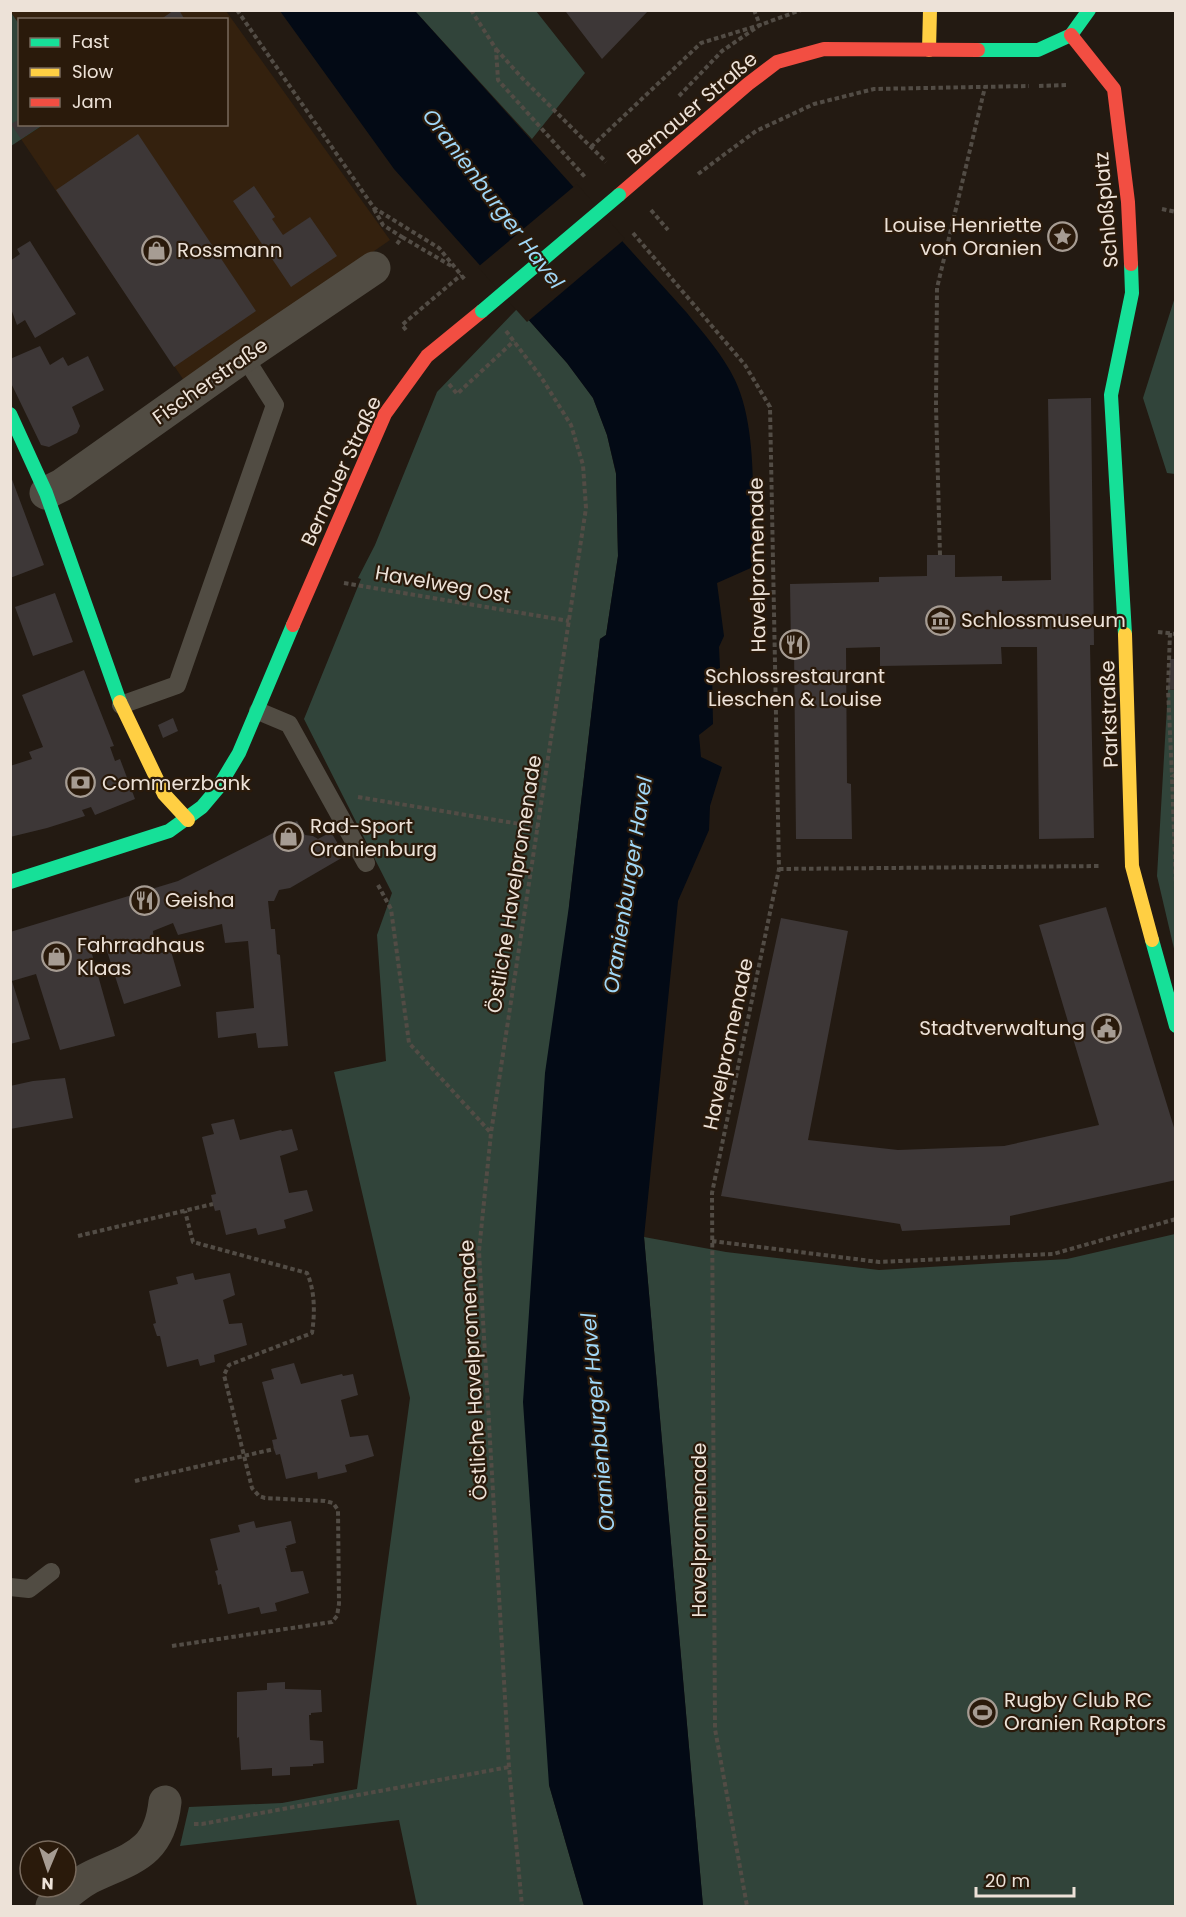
<svg xmlns="http://www.w3.org/2000/svg" width="1186" height="1917" viewBox="0 0 1186 1917" font-family="Poppins,sans-serif">
<style>
.built{fill:#34210e}
.green{fill:#31443a}
.water{fill:#030a15}
.pier{fill:#231a12}
.building{fill:#3d3737}
.lines{fill:none;stroke-linecap:round;stroke-linejoin:round}
.path{stroke:#524c45;stroke-width:4;stroke-dasharray:4.5 3;stroke-linecap:butt}
.lane{stroke:#514c43;stroke-width:18}
.street{stroke:#514c43;stroke-width:33}
.fast{stroke:#16e098;stroke-width:14}
.slow{stroke:#ffcf43;stroke-width:14}
.jam{stroke:#f24e42;stroke-width:14}
.fast-bridge{stroke:#16e098;stroke-width:14}
.labels{text-anchor:middle;stroke-width:4.5;stroke-linejoin:round;paint-order:stroke}
.street-label{font-size:20px;fill:#ede2d8;stroke:#2a1a0b}
.poi-label{font-size:20px;fill:#ede2d8;stroke:#2a1a0b;text-anchor:start}
.water-label{font-size:21px;font-style:italic;fill:#a1d8f8;stroke:#2a1a0b}
</style>
<rect width="100%" height="100%" fill="#231a12"/>
<path class="built" d="M10 11H226L390 240 185 382 21 139 43 125 226 124V20H20L19 24Z"/>
<path class="green" d="M10 11 19 24 20 124 43 125 11 146Z
M415 11H536L585 73 532 139Z
M1175 297V474L1167 473 1143 398Z
M518 308 567 363 593 398 607 435 616 474 618 556 606 635 600 639 569 906 549 1785 584 1906H417L399 1820 180 1846 189 1807 282 1803 357 1789 410 1398 334 1072 386 1061 377 935 392 893 304 719 361 579 358 578 375 545 437 392Z
M1168 689 1175 690V953L1157 876Z
M1175 1234V1906H703L644 1237 726 1252 879 1270 1067 1259Z"/>
<path class="water" d="M280 11H415L687 313C704 334 723 355 735 380 759 431 752 510 753 567L717 583 724 636 719 647 720 668 712 671 713 724 699 735 701 757 722 767 710 806 709 830 678 901 644 1237 703 1906H584L549 1785 523 1402 545 1073 569 906 600 639 606 635 618 556 616 473 607 435 593 398 567 363 394 169Z"/>
<path class="pier" d="M577 184 625 239 527 322 478 267Z"/>
<path class="building" d="M174 10H179L185 20H160Z
M567 10H649L602 59 566 12Z
M20 119V124H43L21 139 11 124Z
M138 134 256 311 174 367 56 190Z
M254 186 275 217 272 219 283 235 310 217 337 256 291 287 233 201Z
M30 241 76 314 35 338 25 320 17 325 10 306V261L20 254 17 249Z
M40 346 50 365 63 357 68 366 88 356 104 390 72 407 80 426 77 433 49 447 41 445 10 381V359Z
M1091 398 1094 645H1090L1094 838 1039 839 1037 647H1001L1002 664 880 666V647L846 648 847 783 851 784 852 839H796L794 647H791L790 584 879 582V577L927 576V555H955V577L1002 576V581L1051 580 1048 399Z
M10 474 44 565 10 578Z
M55 593 73 642 33 656 15 607Z
M1170 659H1176V690L1168 689Z
M84 670 114 746 110 747 115 761 120 759 135 799 95 815 91 807 82 810 85 816 47 828 10 837V766L32 759 29 752 43 747 22 695Z
M173 718 178 731 163 738 158 725Z
M297 821 305 835 313 836 318 839 331 832 345 856 290 888 279 890 274 901H268L271 929H275L277 954 280 955 288 1046 258 1048 256 1033 218 1038 216 1012 254 1008 248 941 225 943 222 924 178 935 173 923 153 931 155 954 171 951 181 986 124 1004 106 948 92 954 115 1036 60 1050 36 974 12 981 30 1039 10 1044V932L178 881Z
M1106 907 1176 1134V1180L1010 1216V1225L902 1231 900 1224 721 1196 781 918 848 931 808 1140 898 1150 1004 1146 1099 1125 1039 925Z
M65 1078 73 1118 10 1129V1086L33 1081Z
M234 1119 240 1140 281 1130 282 1131 292 1129 298 1150 280 1156 289 1193 307 1190 313 1211 284 1220 286 1228 258 1235 256 1228 226 1235 220 1210 215 1211 213 1204 211 1195 216 1194 202 1137 214 1134 211 1124Z
M193 1273 195 1280 230 1273 235 1295 223 1300 229 1324 242 1323 247 1345 214 1355 215 1362 200 1366 198 1359 167 1367 160 1336H157L153 1324 156 1323 149 1291 178 1284 176 1277Z
M294 1363 301 1384 342 1374 343 1376 353 1374 358 1395 341 1400 350 1437 368 1435 374 1456 345 1465 347 1472 318 1479 317 1472 286 1479 280 1454 276 1455 274 1449 272 1440 277 1439 262 1382 274 1379 271 1369Z
M254 1521 256 1528 291 1521 296 1543 286 1546 287 1548H285L291 1572 303 1571 309 1593 275 1603 277 1611 261 1614 259 1607 228 1614 221 1584 218 1585 217 1577 215 1571 218 1570 210 1539 240 1532 238 1525Z
M285 1682V1689L321 1690 322 1712 311 1713V1715H309L310 1740 323 1741 324 1763 313 1764V1766L290 1767V1775L272 1776V1768L241 1770 239 1737 237 1738V1692L267 1690V1683Z"/>
<g class="lines">
<path class="path" d="M237 10 374 208 439 248 466 281
M471 10 496 49 498 80 585 177
M981 10H1013
M496 49 523 79 606 162
M1039 86 1068 85
M679 96 722 51 760 25 801 10
M591 147 701 43 760 25 754 10
M698 174 756 131 814 104 874 89 1029 86
M374 209 383 225 402 237 397 244
M1162 209 1176 212
M651 210 668 230
M633 233 745 365 770 407 779 869 712 1193 715 1729 747 1906
M402 237 453 267
M406 330 402 325 461 275
M506 331 541 377 571 425 583 465 586 508 491 1133 479 1251 509 1767 522 1906
M449 384 457 394 514 341
M940 555 936 406 937 288 985 87
M344 583 569 621
M1158 632 1176 634
M1170 633 1168 689 1172 777
M1176 774 1172 777 1176 888
M358 797 538 827
M779 869 1101 866
M378 885 391 909 409 1043 491 1133
M78 1236 213 1204
M712 1241 879 1262 1053 1254 1176 1219
M135 1481 274 1449
M172 1646 332 1622 337 1616 339 1604 338 1510 333 1503 325 1501 265 1498 259 1496 252 1488 224 1375 229 1365 312 1333C315 1313 315 1291 307 1273L193 1242 185 1211
M194 1824H202L509 1767"/>
<path class="lane" d="M121 705 177 685 275 405 244 356
M258 711 289 724 366 863
M10 1587 29 1589 51 1572"/>
<path class="street" d="M46 493 62 485 244 356 374 268
M52 1906C63 1897 76 1885 89 1878 130 1858 159 1856 165 1802"/>
<path class="fast" d="M978 50H1038L1071 35 1089 10
M10 414 46 493 120 702
M1125 634 1111 395 1132 293 1131 264
M10 882 169 831 202 807 218 788 239 753 293 625
M1152 940 1176 1026"/>
<path class="slow" d="M929 50 930 10
M1125 634 1132 866 1152 940
M120 702 164 794 188 820"/>
<path class="jam" d="M1071 35 1114 89 1128 202 1131 264
M619 195 748 84 777 62 824 49 978 50
M293 625 385 414 427 356 482 311"/>
<path class="fast-bridge" d="M482 311 619 195"/>
</g>
<defs>
<symbol id="sight-ring" viewBox="-11 -11 22 22"><circle r="9.5" fill="#2a1a0b" stroke="#a69c93" stroke-width="1.5"/><path d="M0-6L1.8-2.2L6-1.7L2.9 1.2L3.7 5.4L0 3.3L-3.7 5.4L-2.9 1.2L-6-1.7L-1.8-2.2Z" fill="#a69c93"/></symbol>
<symbol id="shop-ring" viewBox="-11 -11 22 22"><circle r="9.5" fill="#2a1a0b" stroke="#a69c93" stroke-width="1.5"/><path d="M-5-2.5h2.3a2.7 3.5 0 0 1 5.4 0H5L5.5 6h-11ZM-1.5-2.5h3a1.5 2.3 0 0 0-3 0Z" fill="#a69c93"/></symbol>
<symbol id="museum-ring" viewBox="-11 -11 22 22"><circle r="9.5" fill="#2a1a0b" stroke="#a69c93" stroke-width="1.5"/><path d="M0-6L6-3V-2H-6V-3ZM-5-1h2V3h-2ZM-1-1h2V3h-2ZM3-1h2V3H3ZM-6 4H6V6H-6Z" fill="#a69c93"/></symbol>
<symbol id="restaurant-ring" viewBox="-11 -11 22 22"><circle r="9.5" fill="#2a1a0b" stroke="#a69c93" stroke-width="1.5"/><path d="M-5-6h1v4h1v-4h1v4h1v-4h1v5L-1.5 .5V6h-2V.5L-5-1ZM5-6V6H3V1.5H1.5Q1.5-4 5-6Z" fill="#a69c93"/></symbol>
<symbol id="bank-ring" viewBox="-11 -11 22 22"><circle r="9.5" fill="#2a1a0b" stroke="#a69c93" stroke-width="1.5"/><path d="M-6-4H6V4H-6ZM0-2.3a2.3 2.3 0 1 0 0 4.6a2.3 2.3 0 1 0 0-4.6Z" fill="#a69c93"/></symbol>
<symbol id="civic-ring" viewBox="-11 -11 22 22"><circle r="9.5" fill="#2a1a0b" stroke="#a69c93" stroke-width="1.5"/><path d="M-.6-6.5H3V-4.5H.6V-3L4-1V1h2V6H-6V1h2V-1L-.6-3ZM-1.2 2.5V6h2.4V2.5Z" fill="#a69c93"/></symbol>
<symbol id="stadium-ring" viewBox="-11 -11 22 22"><circle r="9.5" fill="#2a1a0b" stroke="#a69c93" stroke-width="1.5"/><path d="M0-5a6.5 5 0 1 0 0 10a6.5 5 0 1 0 0-10ZM-3.5-1.8h7v3.6h-7Z" fill="#a69c93"/></symbol>
</defs>
<g fill-rule="evenodd">
<use href="#sight-ring" x="1046" y="220" width="33" height="33"/>
<use href="#shop-ring" x="140" y="234" width="33" height="33"/>
<use href="#museum-ring" x="924" y="604" width="33" height="33"/>
<use href="#restaurant-ring" x="778" y="628" width="33" height="33"/>
<use href="#bank-ring" x="64" y="766" width="33" height="33"/>
<use href="#shop-ring" x="272" y="820" width="33" height="33"/>
<use href="#restaurant-ring" x="128" y="884" width="33" height="33"/>
<use href="#shop-ring" x="40" y="940" width="33" height="33"/>
<use href="#civic-ring" x="1090" y="1012" width="33" height="33"/>
<use href="#stadium-ring" x="966" y="1696" width="33" height="33"/>
</g>
<g class="labels">
<g class="street-label">
<text transform="translate(692 108) rotate(-40)" y="7">Bernauer Straße</text>
<text transform="translate(1106 210) rotate(-95)" y="7">Schloßplatz</text>
<text transform="translate(210 381) rotate(-35)" y="7">Fischerstraße</text>
<text transform="translate(341 471) rotate(-65)" y="7">Bernauer Straße</text>
<text transform="translate(757 565) rotate(-91)" y="7">Havelpromenade</text>
<text transform="translate(443 584) rotate(10)" y="7">Havelweg Ost</text>
<text transform="translate(1109 714) rotate(-92)" y="7">Parkstraße</text>
<text transform="translate(514 884) rotate(-81)" y="7">Östliche Havelpromenade</text>
<text transform="translate(728 1044) rotate(-78)" y="7">Havelpromenade</text>
<text transform="translate(473 1370) rotate(-93)" y="7">Östliche Havelpromenade</text>
<text transform="translate(699 1530) rotate(-90)" y="7">Havelpromenade</text>
</g>
<g class="poi-label">
<text x="1042" y="232" text-anchor="end">Louise Henriette<tspan x="1042" dy="23">von Oranien</tspan></text>
<text x="177" y="257">Rossmann</text>
<text x="961" y="627">Schlossmuseum</text>
<text x="795" y="683" text-anchor="middle">Schlossrestaurant<tspan x="795" dy="23">Lieschen &amp; Louise</tspan></text>
<text x="102" y="790">Commerzbank</text>
<text x="310" y="833">Rad-Sport<tspan x="310" dy="23">Oranienburg</tspan></text>
<text x="165" y="907">Geisha</text>
<text x="77" y="952">Fahrradhaus<tspan x="77" dy="23">Klaas</tspan></text>
<text x="1085" y="1035" text-anchor="end">Stadtverwaltung</text>
<text x="1004" y="1707">Rugby Club RC<tspan x="1004" dy="23">Oranien Raptors</tspan></text>
</g>
<g class="water-label">
<text transform="translate(493 199) rotate(53)" y="7">Oranienburger Havel</text>
<text transform="translate(628 885) rotate(-81)" y="7">Oranienburger Havel</text>
<text transform="translate(598 1422) rotate(-95)" y="7">Oranienburger Havel</text>
</g>
</g>
<rect width="1186" height="1917" fill="none" stroke="#ede2d8" stroke-width="24"/>
<rect x="18" y="18" width="210" height="108" fill="#2a1a0b" stroke="#786a5d" stroke-width="1.5"/>
<rect x="30" y="38" width="30" height="9" fill="#16e098" stroke="#786a5d" stroke-width="1.5"/>
<text x="72" y="48" font-size="18" fill="#ede2d8">Fast</text>
<rect x="30" y="68" width="30" height="9" fill="#ffcf43" stroke="#786a5d" stroke-width="1.5"/>
<text x="72" y="78" font-size="18" fill="#ede2d8">Slow</text>
<rect x="30" y="98" width="30" height="9" fill="#f24e42" stroke="#786a5d" stroke-width="1.5"/>
<text x="72" y="108" font-size="18" fill="#ede2d8">Jam</text>
<g transform="translate(48 1869) rotate(182)"><circle r="28" fill="#2a1a0b" stroke="#786a5d" stroke-width="1.5"/>
<path d="M0-4.5L10 22L0 15L-10 22Z" fill="#a69c93"/>
<text y="-9" font-size="16" font-weight="bold" text-anchor="middle" fill="#ede2d8">N</text>
</g>
<path d="M976 1887v9h98v-9" fill="none" stroke="#ede2d8" stroke-width="3"/>
<text x="985" y="1887" font-size="18" fill="#ede2d8" stroke="#2a1a0b" stroke-width="4.5" paint-order="stroke">20 m</text>
</svg>
